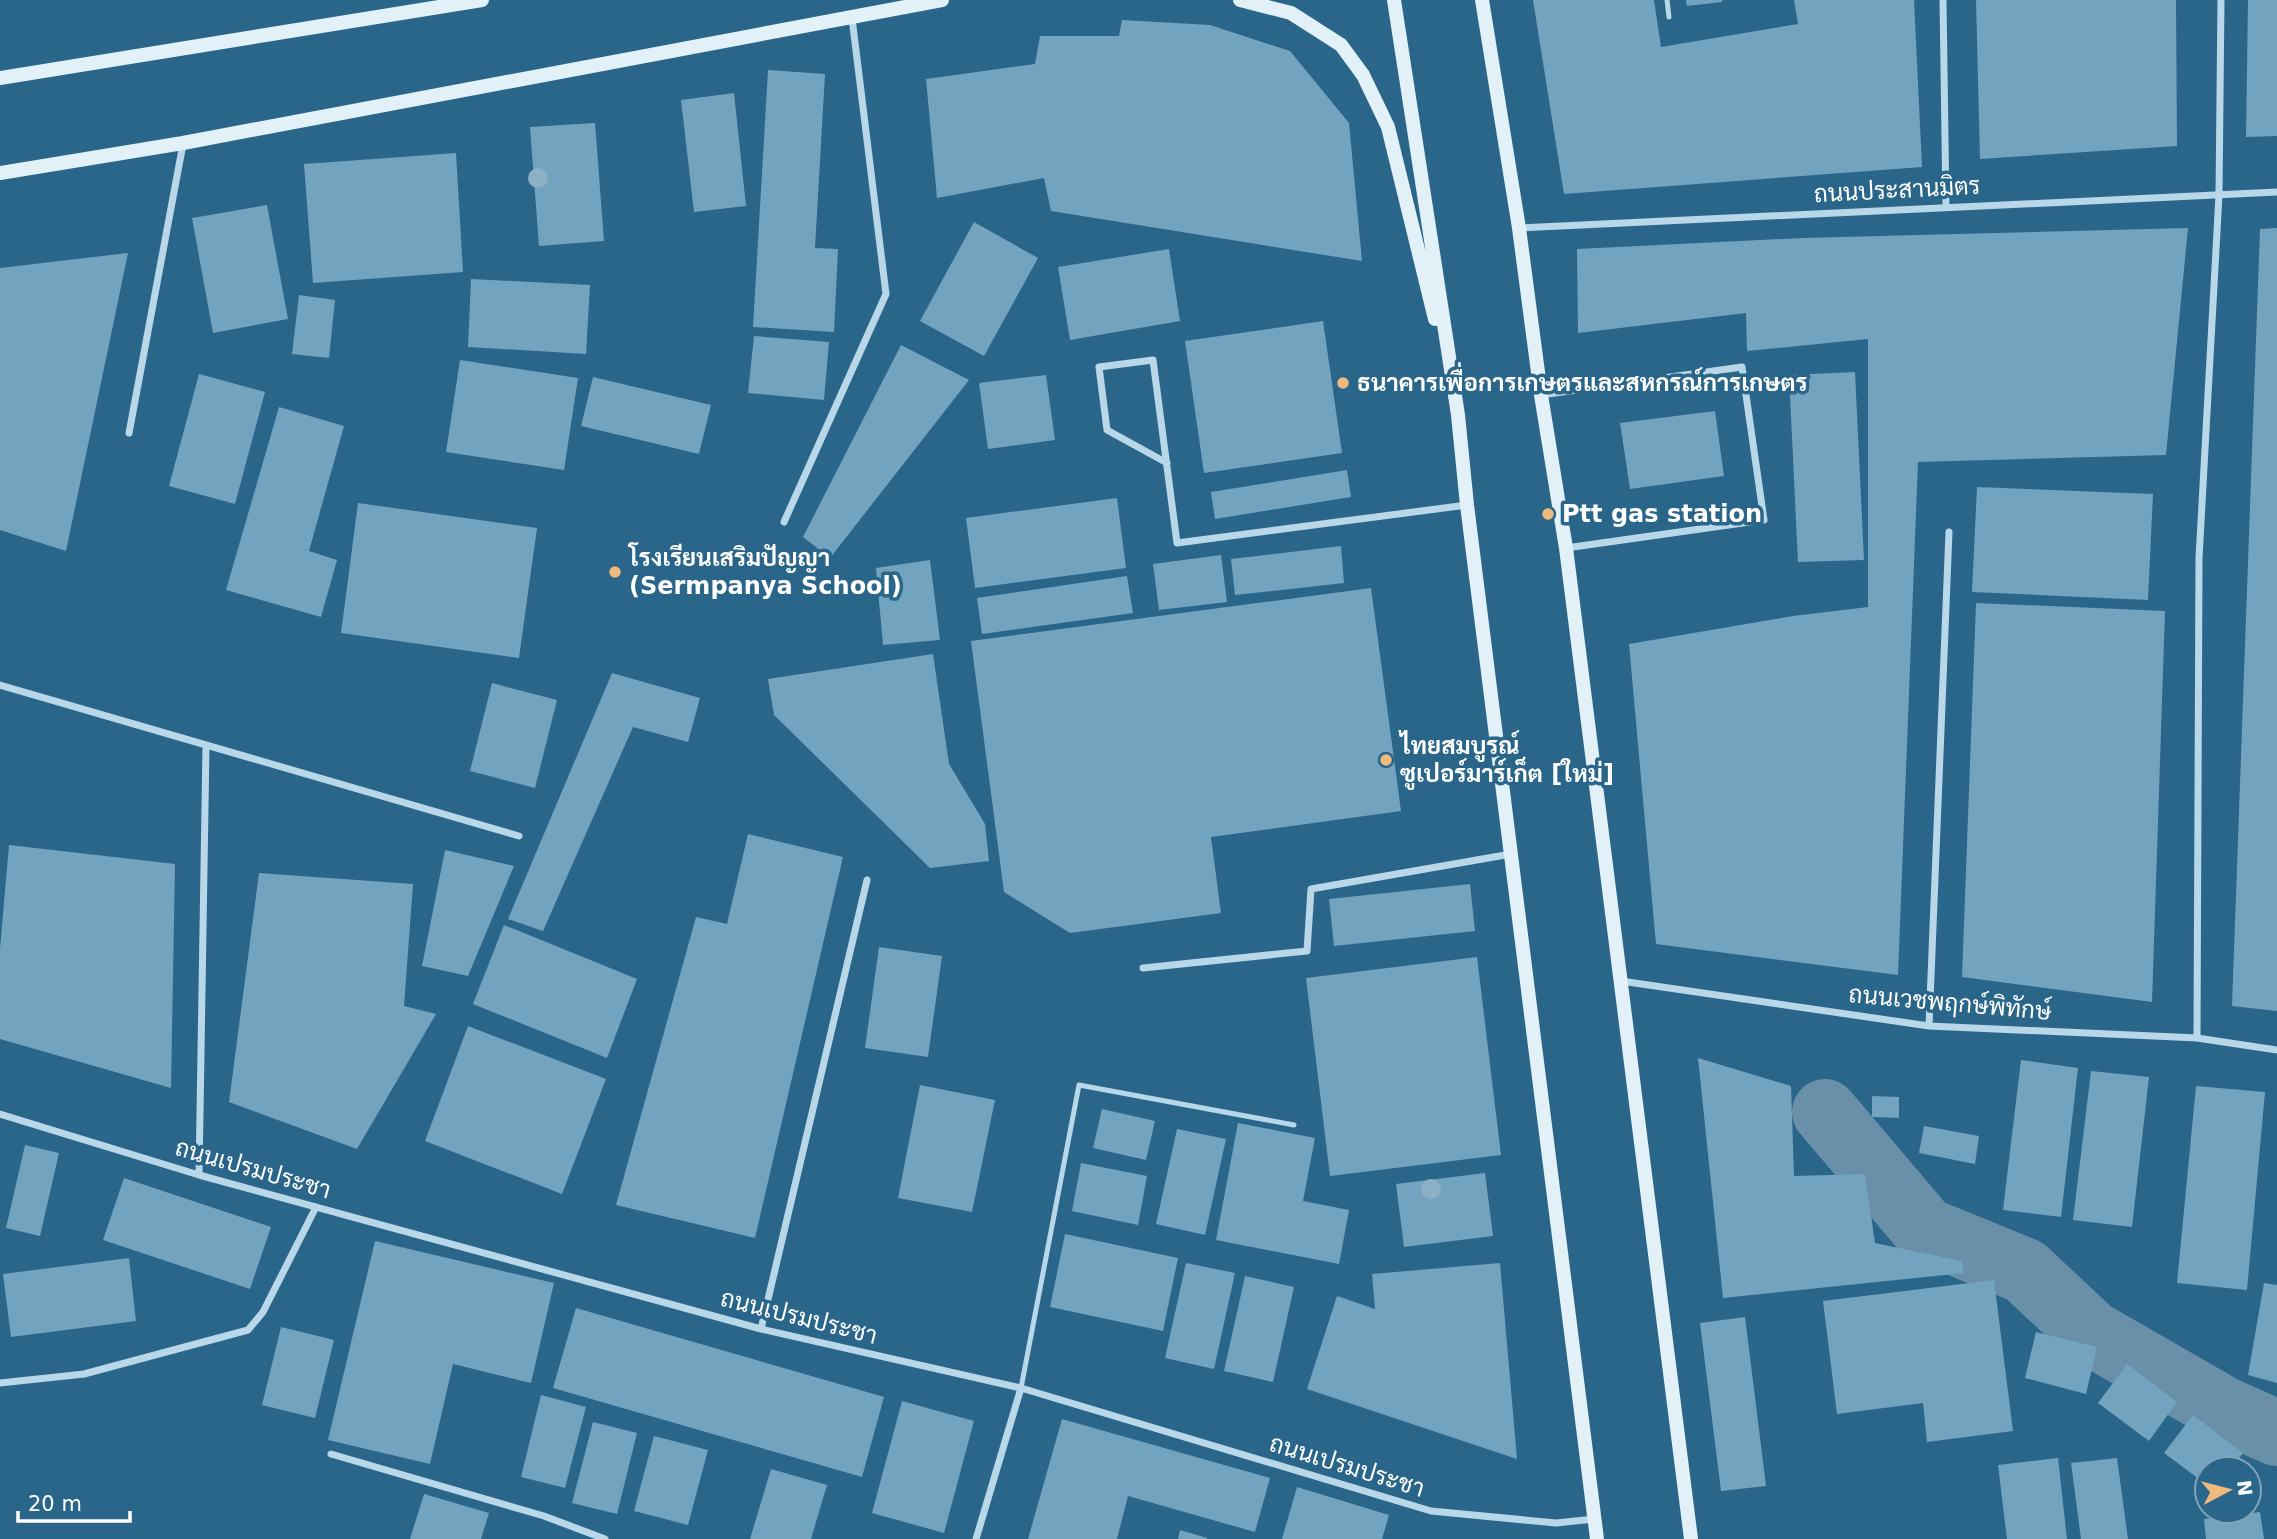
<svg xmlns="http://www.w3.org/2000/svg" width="2277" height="1539" viewBox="0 0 2277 1539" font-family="'DejaVu Sans',Sarabun,sans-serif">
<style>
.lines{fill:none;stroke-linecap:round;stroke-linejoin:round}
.river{stroke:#6990a8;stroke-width:66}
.building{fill:#72a3bf}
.lane{stroke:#b8d7e9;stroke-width:5}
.street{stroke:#b8d7e9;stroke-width:7}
.secondary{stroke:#e2f0f8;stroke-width:14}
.tree{fill:#8cb0c6}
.poi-dot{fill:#f0ba7f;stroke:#2a668a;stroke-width:2.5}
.labels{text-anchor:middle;stroke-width:7;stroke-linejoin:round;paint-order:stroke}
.street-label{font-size:24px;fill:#fff;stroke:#2a668a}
.poi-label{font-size:24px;font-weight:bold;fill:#fff;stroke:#2a668a;text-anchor:start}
</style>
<rect width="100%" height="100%" fill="#2a668a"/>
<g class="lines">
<path class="river" d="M1825 1112 1925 1230 2025 1271 2091 1333 2225 1410 2277 1433"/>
</g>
<path class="building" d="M1533 0H1654L1661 47 1798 24 1794 0H1914L1922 167 1564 194Z
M1686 0H1722V2L1687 6Z
M1976 0H2176L2177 146 1980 159Z
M2248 0H2277V136L2246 137Z
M1122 20 1210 25 1290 51 1349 123 1362 261 1051 211 1044 178 937 198 926 79 1035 64 1040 36H1119Z
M768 70 825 74 815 248 838 249 834 332 753 327Z
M734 93 746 206 694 212 681 100Z
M595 123 604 241 539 246 530 127Z
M456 153 463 272 313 283 304 164Z
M267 205 288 319 213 333 192 218Z
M974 222 1038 258 984 356 920 321Z
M2188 228 2166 455 1918 462 1898 975 1656 944 1629 644 1793 616 1868 607V339L1747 351 1746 313 1578 333 1577 249 1803 238Z
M2277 228V1011L2232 1006 2260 229Z
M1169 249 1180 321 1070 340 1058 267Z
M128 253 66 551 0 530V268Z
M471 279 590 285 586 354 468 347Z
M299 295 335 300 329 358 292 354Z
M1323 321 1342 453 1204 473 1185 341Z
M754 336 829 342 824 400 748 393Z
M901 345 969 380 830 558 803 537Z
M460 360 578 378 564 470 446 452Z
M1855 372 1864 560 1798 562 1789 375Z
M199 374 265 392 235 504 169 486Z
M1046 375 1055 440 988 449 979 383Z
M593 377 711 405 699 454 581 426Z
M279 407 344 426 309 551 337 560 321 617 226 590Z
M1715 411 1724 476 1630 489 1620 423Z
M1347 470 1351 497 1215 519 1211 492Z
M1977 487 2153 494 2148 600 1972 592Z
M1117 498 1126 568 975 588 966 518Z
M358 503 537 528 519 658 341 633Z
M1341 546 1344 583 1235 595 1231 559Z
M1221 555 1227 602 1159 610 1153 564Z
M930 560 940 640 883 645 876 568Z
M1127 576 1133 613 982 634 977 598Z
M1371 588 1401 811 1211 837 1221 913 1070 933 1004 892 971 641Z
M1976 603 2165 611 2152 1002 1962 977Z
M933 654 949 764 985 824 989 861 930 868 774 715 768 679Z
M612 673 700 698 688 742 633 727 543 931 508 919Z
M492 683 557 700 535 788 470 771Z
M748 834 843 857 755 1238 616 1205 696 917 727 924Z
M9 845 175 864 171 1088 0 1039V948Z
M445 850 514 866 468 976 422 966Z
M259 873 413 884 404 1006 436 1014 357 1149 229 1102Z
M1470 884 1475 931 1334 946 1329 899Z
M504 925 637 979 607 1058 473 1004Z
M879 947 942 956 928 1057 865 1048Z
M1477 957 1501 1155 1330 1176 1306 978Z
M468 1026 606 1079 562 1194 425 1141Z
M1698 1058 1791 1086 1794 1176 1865 1174 1875 1243 1962 1261 1964 1273 1723 1298Z
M2021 1060 2078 1068 2061 1217 2003 1210Z
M2091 1071 2149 1077 2132 1227 2073 1220Z
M920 1085 995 1100 972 1212 898 1198Z
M2196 1086 2265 1092 2247 1290 2177 1283Z
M1872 1096 1899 1097V1118L1872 1117Z
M1102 1109 1155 1121 1146 1160 1093 1148Z
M1238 1123 1315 1138 1303 1201 1349 1210 1339 1264 1216 1240Z
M1924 1126 1979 1136 1975 1164 1919 1153Z
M1177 1129 1226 1139 1205 1235 1156 1224Z
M25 1145 59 1153 40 1236 6 1228Z
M1081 1163 1147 1176 1138 1225 1072 1211Z
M1485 1173 1493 1236 1404 1247 1396 1184Z
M124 1178 271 1227 250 1289 103 1240Z
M1065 1234 1178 1258 1163 1331 1050 1307Z
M375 1241 554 1283 531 1383 453 1364 430 1464 328 1440Z
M129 1258 136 1321 11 1337 3 1274Z
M1186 1263 1235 1273 1214 1369 1165 1358Z
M1500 1263 1517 1459 1307 1389 1337 1296 1375 1309 1372 1274Z
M1245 1276 1294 1287 1273 1382 1224 1371Z
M1994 1280 2013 1431 1927 1442 1923 1403 1837 1414 1823 1301Z
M2264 1283 2277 1285V1383L2248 1375Z
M576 1308 884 1397 862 1477 553 1388Z
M1745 1317 1766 1486 1721 1491 1700 1323Z
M281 1327 334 1340 315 1418 262 1405Z
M2036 1332 2097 1347 2086 1394 2025 1378Z
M2127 1364 2177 1402 2149 1441 2098 1403Z
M541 1395 586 1407 565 1488 521 1477Z
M902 1401 974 1421 944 1533 872 1513Z
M2193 1415 2243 1453 2231 1469H2207V1485L2164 1453Z
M1062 1419 1270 1478 1255 1532 1128 1496 1117 1539H1028Z
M593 1422 637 1433 617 1514 572 1503Z
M654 1436 708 1450 688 1525 634 1511Z
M2058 1458 2067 1539H2007L1998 1465Z
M2117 1458 2128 1539H2081L2071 1463Z
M771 1469 827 1485 811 1539H750Z
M1297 1487 1389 1515 1382 1539H1282Z
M424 1494 489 1513 481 1539H410Z
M2260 1512 2264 1539H2206L2204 1519Z
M1180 1530 1207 1538V1539H1178Z"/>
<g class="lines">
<path class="lane" d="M1667 0 1669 17
M1021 1388 1079 1085 1294 1125"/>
<path class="street" d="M1943 0 1946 207
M1519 228 2277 192
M1541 395 1742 367 1764 520 1566 548
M129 433 183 144
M1167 463 1107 430 1099 367 1153 360 1177 543 1467 505
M784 522 886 294 852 18
M0 685 519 836
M1143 968 1307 951 1311 889 1511 854
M1621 981 1929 1026 2197 1038 2277 1050
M1929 1026 1949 532
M2197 1038 2199 558 2219 195 2221 0
M0 1114 199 1175 761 1329 1021 1388 1431 1511 1556 1523 1595 1519
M199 1175 206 746
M761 1329 867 880
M0 1383 84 1374 248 1330 263 1312 316 1207
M331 1454 544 1516 605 1539
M976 1539 1021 1388"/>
<path class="secondary" d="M1240 0 1291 13 1341 45 1363 75 1388 127 1435 319
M1394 0 1458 415 1467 505 1597 1539
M1482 0 1519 228 1541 395 1566 548 1691 1539
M0 78 482 0
M0 173 183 143 942 0"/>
</g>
<g class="tree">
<circle cx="538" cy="178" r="10"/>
<circle cx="1431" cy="1189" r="10"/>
</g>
<g class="poi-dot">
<circle cx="1343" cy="383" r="7"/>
<circle cx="1548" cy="514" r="7"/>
<circle cx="615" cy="572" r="7"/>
<circle cx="1386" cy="760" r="7"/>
</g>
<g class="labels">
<g class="street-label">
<text transform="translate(1897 190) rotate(-3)" y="8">ถนนประสานมิตร</text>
<text transform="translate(1950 1003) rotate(5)" y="8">ถนนเวชพฤกษ์พิทักษ์</text>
<text transform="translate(253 1169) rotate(16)" y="8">ถนนเปรมประชา</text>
<text transform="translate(799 1317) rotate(14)" y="8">ถนนเปรมประชา</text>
<text transform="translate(1347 1466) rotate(17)" y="8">ถนนเปรมประชา</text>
</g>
<g class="poi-label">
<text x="1357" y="391">ธนาคารเพื่อการเกษตรและสหกรณ์การเกษตร</text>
<text x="1562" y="522">Ptt gas station</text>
<text x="629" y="566">โรงเรียนเสริมปัญญา<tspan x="629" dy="28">(Sermpanya School)</tspan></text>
<text x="1400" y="754">ไทยสมบูรณ์<tspan x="1400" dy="28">ซูเปอร์มาร์เก็ต [ใหม่]</tspan></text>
</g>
</g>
<g transform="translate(2228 1490) rotate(83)"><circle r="33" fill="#2a668a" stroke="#7fa3b9" stroke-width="2"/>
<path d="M0-5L12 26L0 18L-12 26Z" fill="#f0ba7f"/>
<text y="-10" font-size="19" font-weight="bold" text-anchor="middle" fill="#ffffff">N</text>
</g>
<path d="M18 1511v10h112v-10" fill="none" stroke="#ffffff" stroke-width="3.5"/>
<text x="28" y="1511" font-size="21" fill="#ffffff" stroke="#2a668a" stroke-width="5" paint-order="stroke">20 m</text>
</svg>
